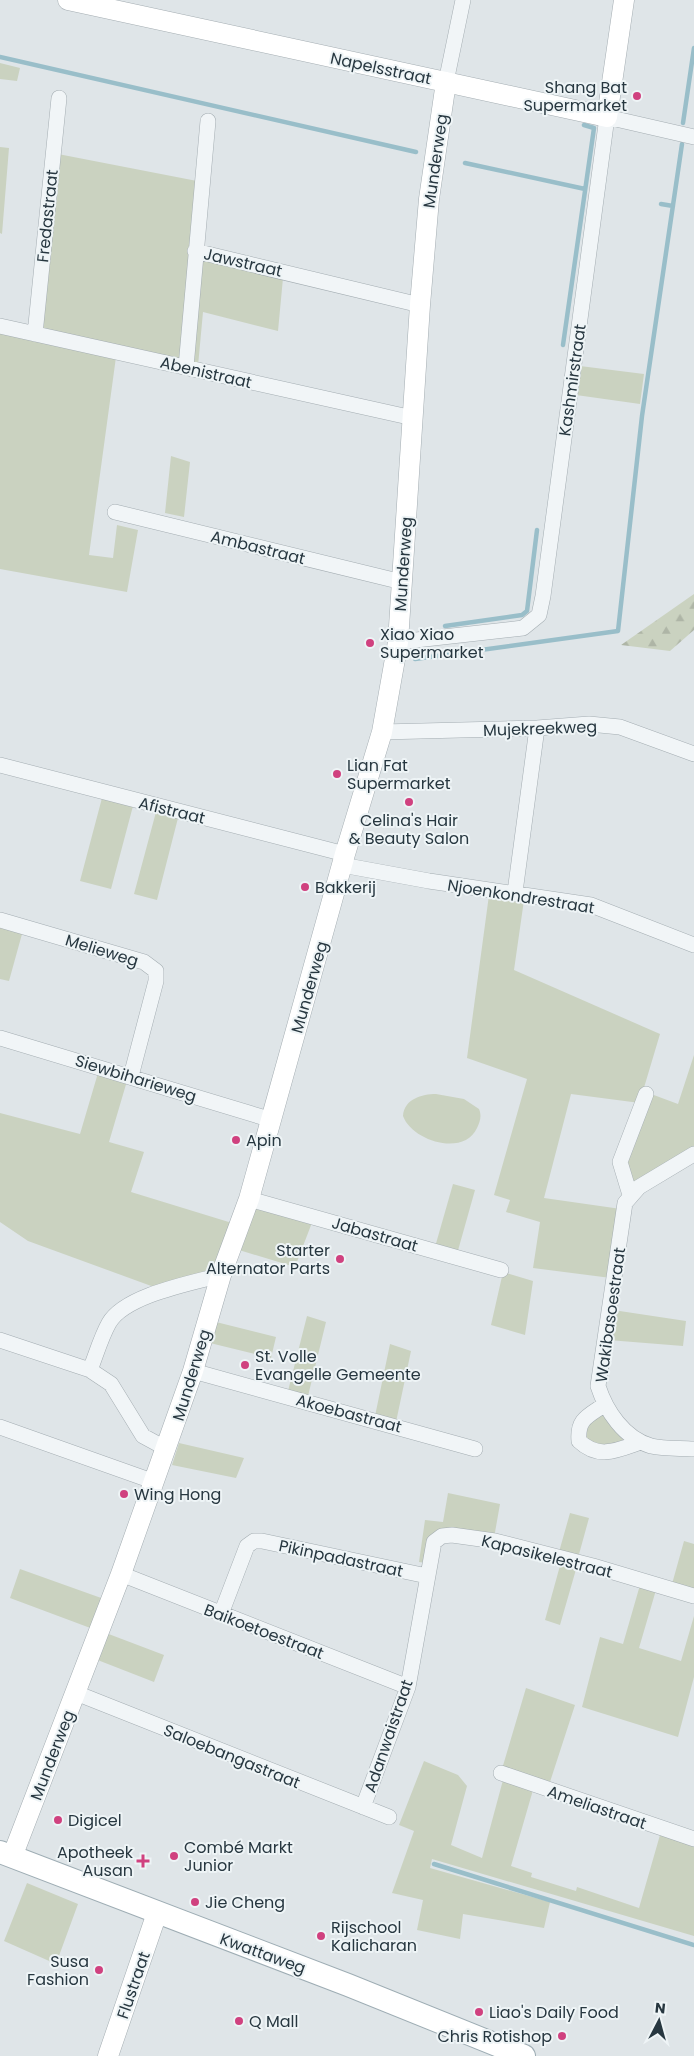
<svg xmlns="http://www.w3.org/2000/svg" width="694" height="2056" viewBox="0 0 694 2056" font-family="Poppins,sans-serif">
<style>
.green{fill:#cad2c0}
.forest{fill:url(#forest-firs)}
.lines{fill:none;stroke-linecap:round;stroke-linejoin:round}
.stream{stroke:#99bec9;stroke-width:4.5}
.street-casing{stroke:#a4adb2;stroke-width:16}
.secondary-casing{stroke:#a4adb2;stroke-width:21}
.primary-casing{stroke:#9eadb4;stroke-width:24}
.street{stroke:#f1f5f7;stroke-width:15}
.secondary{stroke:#fff;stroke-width:20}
.primary{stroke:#fff;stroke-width:22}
.poi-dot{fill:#d0417f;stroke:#eef4f6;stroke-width:2}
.labels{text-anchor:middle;stroke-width:4;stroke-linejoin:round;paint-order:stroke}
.street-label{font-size:16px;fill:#273740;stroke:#eef4f6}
.poi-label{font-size:16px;fill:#273740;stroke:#eef4f6;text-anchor:start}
</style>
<defs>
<pattern id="forest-firs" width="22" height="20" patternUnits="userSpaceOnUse" patternTransform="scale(1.25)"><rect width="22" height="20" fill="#cad2c0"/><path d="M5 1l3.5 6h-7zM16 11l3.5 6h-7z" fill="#aeb5a6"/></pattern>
</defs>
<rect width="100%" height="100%" fill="#dfe5e8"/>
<path class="green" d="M0 63 20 68 17 81 0 79Z
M0 147 9 148 2 234 0 233Z
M58 154 197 181 191 258 283 278 278 331 203 312 198 366 42 328Z
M0 333 116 357 89 555 113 558 117 525 138 530 127 592 0 569Z
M580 366 644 374 640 404 576 395Z
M171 456 190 462 184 517 165 513Z
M102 798 133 806 111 889 80 881Z
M156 812 178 818 157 900 134 894Z
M489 895 524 900 514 970 660 1034 643 1091 678 1104 694 1055V1147L633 1183 623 1159 640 1103 571 1094 544 1198 621 1209 611 1278 533 1268 540 1222 506 1212 510 1200 494 1195 527 1079 467 1058Z
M0 927 22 934 9 981 0 979Z
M98 1073 127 1081 109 1142 144 1152 131 1192 232 1223 217 1271 165 1291 28 1241 0 1222V1113L80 1134Z
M436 1094 464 1099 479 1109C482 1116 480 1122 477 1128 464 1157 412 1141 403 1116 404 1099 422 1094 436 1094Z
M453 1184 475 1190 457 1254 435 1247Z
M255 1206 313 1220 295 1267 239 1250Z
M503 1272 533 1281 525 1335 491 1325Z
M613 1310 686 1321 683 1346 608 1340Z
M307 1316 326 1322 308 1396 288 1391Z
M216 1322 276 1337 271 1358 210 1343Z
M390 1344 411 1351 396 1422 375 1416Z
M605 1411 632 1443 608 1449 585 1441 584 1424Z
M179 1443 244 1458 236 1478 172 1465Z
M448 1493 500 1504 494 1538 451 1531 426 1563 419 1562 425 1520 443 1522Z
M570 1513 589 1518 578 1558 559 1552Z
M684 1541 694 1544V1590L672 1584Z
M561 1562 577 1566 560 1625 545 1620Z
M20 1569 104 1599 93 1629 10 1598Z
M640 1585 656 1590 639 1648 681 1661 694 1616V1677L678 1737 582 1707 600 1637 623 1644Z
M106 1633 164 1655 154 1682 95 1659Z
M526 1688 575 1705 549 1785 502 1769Z
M424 1761 458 1775 467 1786 451 1845 482 1858 503 1780 533 1790 511 1866 532 1873 531 1877 576 1891 577 1887 639 1908 660 1835 694 1846V1936L432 1859 430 1868 550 1902 544 1928 463 1914 460 1939 417 1930 423 1900 392 1893 414 1831 399 1825Z
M27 1883 78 1904 56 1964 4 1941Z"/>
<path class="forest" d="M694 594V630L670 651 621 645Z"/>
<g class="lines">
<path class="stream" d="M0 57 416 152
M683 123 694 48
M465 163 585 189
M661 204 673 206
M563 345 594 128 584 125
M445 626 522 615 527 611 537 530
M415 659 618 631 642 416 682 144
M434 1864 694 1945"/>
<defs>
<path id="street" d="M446 82 463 0
M195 251 420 305
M0 326 413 418
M35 334 59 98
M186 367 208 121
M115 512 402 582
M398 642 523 628 539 615 543 596 607 117 694 137
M382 732 537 728 589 724 620 727 694 754
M0 765 345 854
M342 865 429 881 591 905 694 945
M515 892 537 728
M0 920 144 962 156 971V981L131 1076
M0 1038 272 1120
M694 1154 639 1187 625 1203 598 1386C606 1411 624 1438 651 1446 664 1449 680 1448 694 1449
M630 1195 620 1162 646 1094
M249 1199 501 1270
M0 1340 90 1370 111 1384 143 1436 167 1449
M90 1370C96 1355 101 1337 109 1323 125 1295 192 1283 221 1275
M193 1371 475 1449
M604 1405C588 1416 577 1419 579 1441 599 1460 618 1450 641 1442
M0 1427 155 1482
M121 1574 408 1687
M221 1614 247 1546 254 1541H262L427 1576
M76 1693 389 1817
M501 1773 694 1839
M363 1807 408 1687 434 1542 442 1536 452 1535 495 1541 593 1566 694 1596"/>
<path id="secondary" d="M68 0 607 117 624 0
M12 1857 121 1574 193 1371 221 1275 249 1199 345 854 382 732 398 642 420 305 429 199 446 82
M108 2056 157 1913"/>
<path id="primary" d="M0 1852 348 1985 524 2056"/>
</defs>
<use href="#street" class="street-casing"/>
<use href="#secondary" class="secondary-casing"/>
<use href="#primary" class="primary-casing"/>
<use href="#street" class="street"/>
<use href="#secondary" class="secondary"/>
<use href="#primary" class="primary"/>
</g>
<g class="poi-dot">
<circle cx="637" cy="96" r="5"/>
<circle cx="370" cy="643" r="5"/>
<circle cx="337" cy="774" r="5"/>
<circle cx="409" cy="802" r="5"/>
<circle cx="305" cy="887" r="5"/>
<circle cx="236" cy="1140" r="5"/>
<circle cx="340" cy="1259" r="5"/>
<circle cx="245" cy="1365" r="5"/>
<circle cx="124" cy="1494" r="5"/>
<circle cx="58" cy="1820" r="5"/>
<circle cx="174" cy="1856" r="5"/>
<path d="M140.5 1853.5h5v5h5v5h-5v5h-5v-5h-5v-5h5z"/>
<circle cx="195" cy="1902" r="5"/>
<circle cx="321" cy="1936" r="5"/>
<circle cx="99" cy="1970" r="5"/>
<circle cx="479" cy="2012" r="5"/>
<circle cx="239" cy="2021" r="5"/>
<circle cx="562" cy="2036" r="5"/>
</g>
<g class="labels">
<g class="street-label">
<text transform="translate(381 68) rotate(12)" y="6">Napelsstraat</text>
<text transform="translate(435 161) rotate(-82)" y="6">Munderweg</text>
<text transform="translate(47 216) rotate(-84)" y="6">Fredastraat</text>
<text transform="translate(243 262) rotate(13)" y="6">Jawstraat</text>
<text transform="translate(206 372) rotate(13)" y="6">Abenistraat</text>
<text transform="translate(572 380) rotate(-82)" y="6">Kashmirstraat</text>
<text transform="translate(258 547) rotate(14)" y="6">Ambastraat</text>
<text transform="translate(403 564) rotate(-86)" y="6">Munderweg</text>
<text transform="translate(540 728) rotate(-2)" y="6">Mujekreekweg</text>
<text transform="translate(172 810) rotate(14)" y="6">Afistraat</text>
<text transform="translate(521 896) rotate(9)" y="6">Njoenkondrestraat</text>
<text transform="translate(102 950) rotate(17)" y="6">Melieweg</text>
<text transform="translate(309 987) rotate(-74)" y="6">Munderweg</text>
<text transform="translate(136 1078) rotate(17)" y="6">Siewbiharieweg</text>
<text transform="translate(375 1234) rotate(16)" y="6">Jabastraat</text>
<text transform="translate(610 1315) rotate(-82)" y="6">Wakibasoestraat</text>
<text transform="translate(191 1375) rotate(-73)" y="6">Munderweg</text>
<text transform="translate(349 1413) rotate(15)" y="6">Akoebastraat</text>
<text transform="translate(547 1556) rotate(14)" y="6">Kapasikelestraat</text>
<text transform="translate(341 1558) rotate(12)" y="6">Pikinpadastraat</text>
<text transform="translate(264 1631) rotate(21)" y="6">Baikoetoestraat</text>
<text transform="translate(388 1736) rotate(-71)" y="6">Adanwaistraat</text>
<text transform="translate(52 1755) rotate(-69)" y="6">Munderweg</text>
<text transform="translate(232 1756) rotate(22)" y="6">Saloebangastraat</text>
<text transform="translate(597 1807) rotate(19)" y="6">Ameliastraat</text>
<text transform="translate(263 1953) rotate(20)" y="6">Kwattaweg</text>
<text transform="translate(133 1985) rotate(-71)" y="6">Flustraat</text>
</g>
<g class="poi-label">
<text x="627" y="93" text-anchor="end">Shang Bat<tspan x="627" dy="18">Supermarket</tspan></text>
<text x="380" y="640">Xiao Xiao<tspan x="380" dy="18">Supermarket</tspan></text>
<text x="347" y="771">Lian Fat<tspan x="347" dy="18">Supermarket</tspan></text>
<text x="409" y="826" text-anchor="middle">Celina's Hair<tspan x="409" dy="18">&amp; Beauty Salon</tspan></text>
<text x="315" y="893">Bakkerij</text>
<text x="246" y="1146">Apin</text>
<text x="330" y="1256" text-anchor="end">Starter<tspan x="330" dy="18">Alternator Parts</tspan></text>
<text x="255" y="1362">St. Volle<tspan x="255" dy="18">Evangelle Gemeente</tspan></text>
<text x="134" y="1500">Wing Hong</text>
<text x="68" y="1826">Digicel</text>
<text x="184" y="1853">Combé Markt<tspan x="184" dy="18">Junior</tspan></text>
<text x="133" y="1858" text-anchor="end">Apotheek<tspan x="133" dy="18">Ausan</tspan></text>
<text x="205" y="1908">Jie Cheng</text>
<text x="331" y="1933">Rijschool<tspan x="331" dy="18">Kalicharan</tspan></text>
<text x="89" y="1967" text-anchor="end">Susa<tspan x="89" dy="18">Fashion</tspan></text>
<text x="489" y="2018">Liao's Daily Food</text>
<text x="249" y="2027">Q Mall</text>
<text x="552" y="2042" text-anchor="end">Chris Rotishop</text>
</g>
</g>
<g transform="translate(659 2021) rotate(6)" stroke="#eef4f6" stroke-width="4" paint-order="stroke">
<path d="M0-4L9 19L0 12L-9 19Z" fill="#273740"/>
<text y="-8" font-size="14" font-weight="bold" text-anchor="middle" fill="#273740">N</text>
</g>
</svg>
